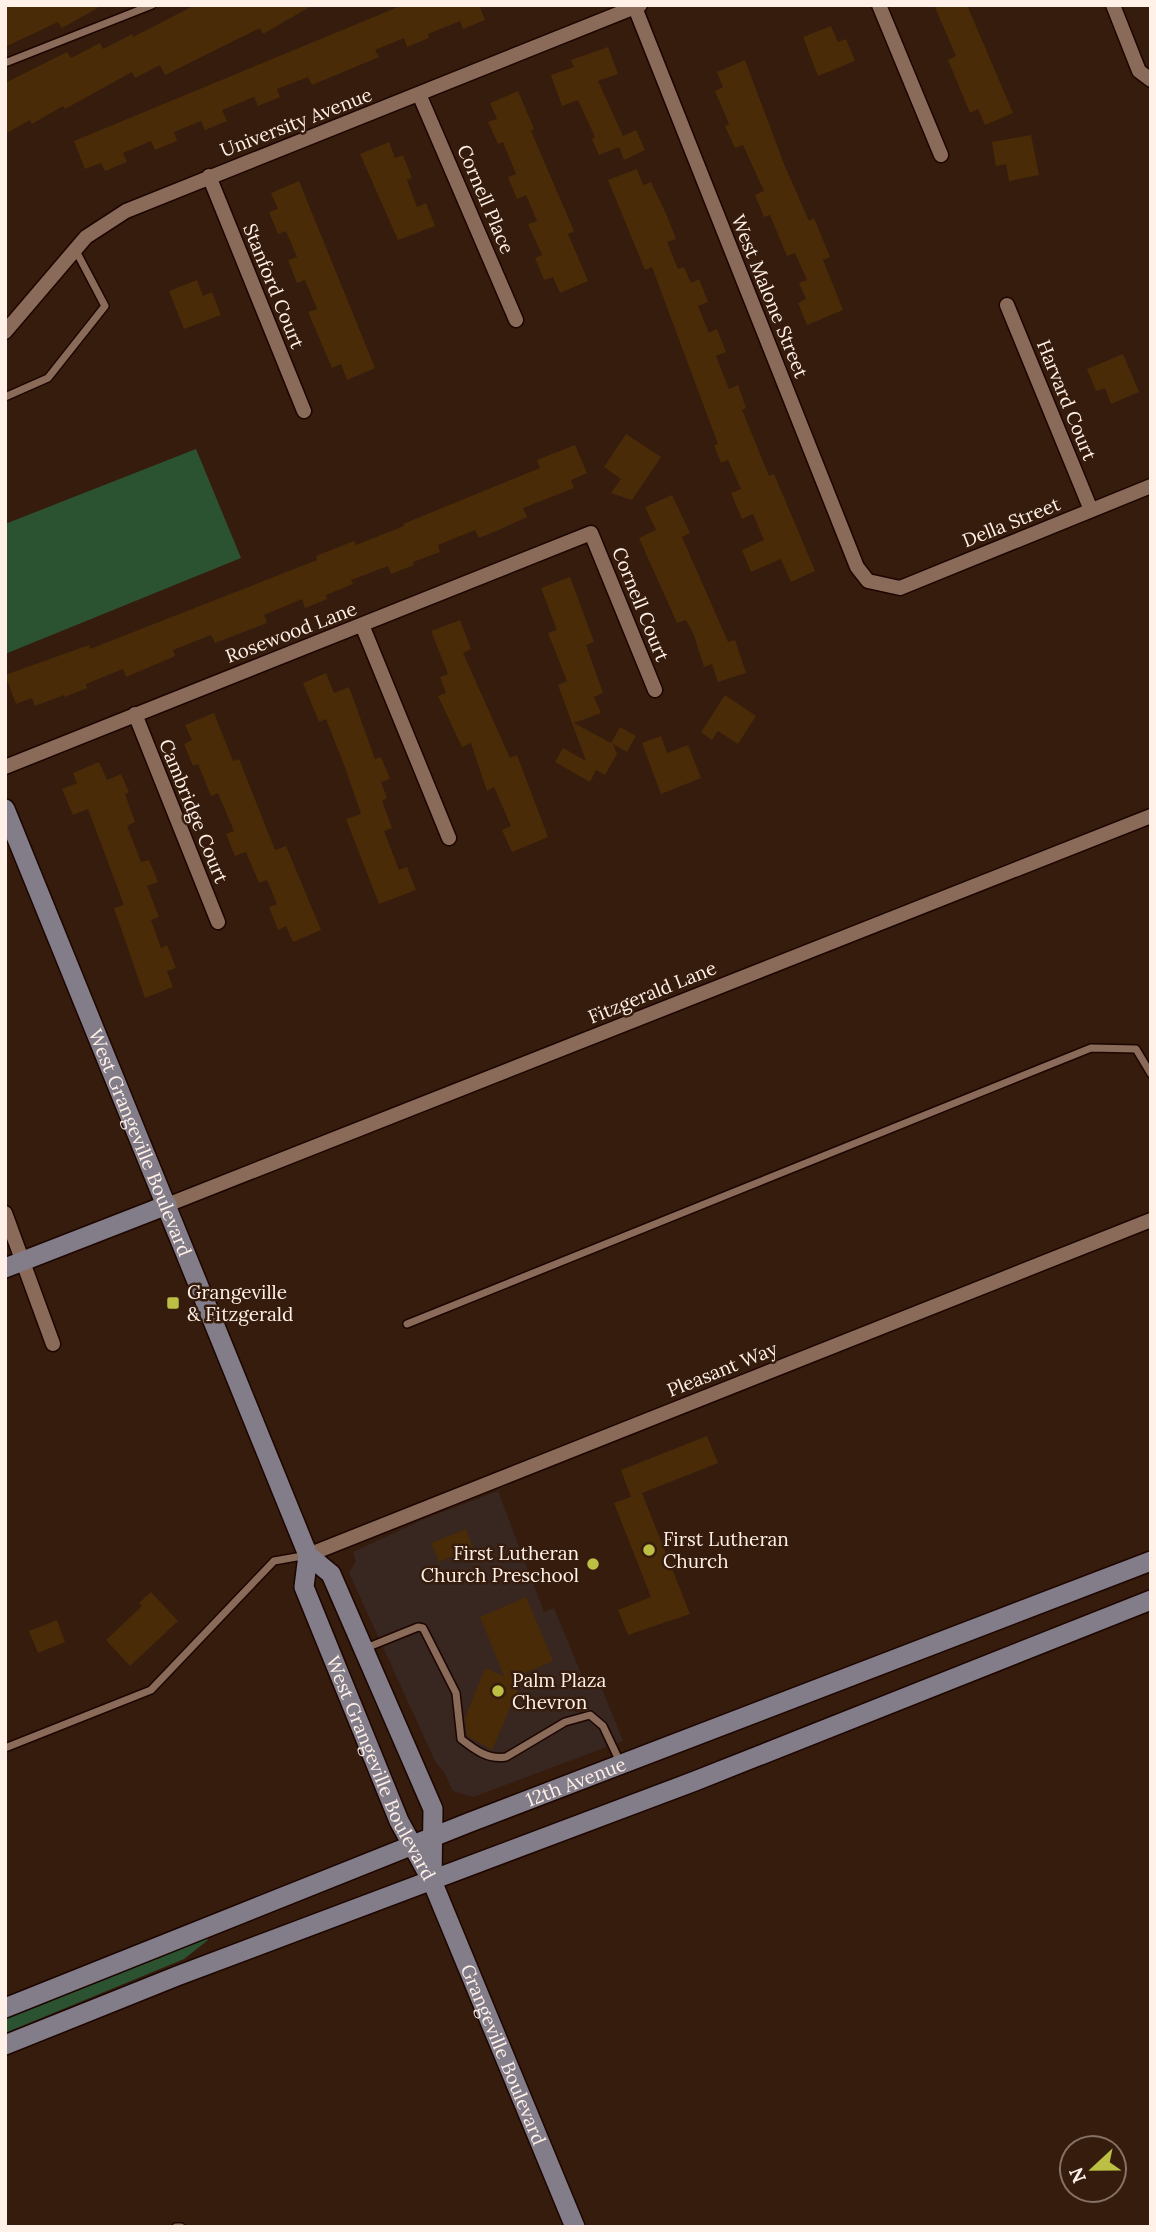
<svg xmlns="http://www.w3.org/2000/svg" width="1156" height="2232" viewBox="0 0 1156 2232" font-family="Lora,serif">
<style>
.commercial{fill:#382620}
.green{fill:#2b5332}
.building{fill:#492b08}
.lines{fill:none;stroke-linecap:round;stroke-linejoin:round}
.lane-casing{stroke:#1d0500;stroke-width:10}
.street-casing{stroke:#1d0500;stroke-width:17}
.secondary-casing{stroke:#1d0500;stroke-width:22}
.lane{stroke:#8a6a59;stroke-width:7}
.street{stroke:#8a6a59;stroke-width:14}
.secondary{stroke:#827d88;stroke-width:19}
.poi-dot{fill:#bcbf44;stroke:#361c0d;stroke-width:2.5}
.labels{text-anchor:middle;stroke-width:5;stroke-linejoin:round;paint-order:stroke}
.street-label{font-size:19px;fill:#fff0e8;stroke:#361c0d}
.poi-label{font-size:19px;fill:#fff0e8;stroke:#361c0d;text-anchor:start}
</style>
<rect width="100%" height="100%" fill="#361c0d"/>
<path class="commercial" d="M498 1491 544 1612 554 1608 587 1688 600 1684 623 1741 473 1797 453 1791 444 1772 436 1763 349 1573 356 1561 353 1552 424 1519Z"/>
<path class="green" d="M196 449 241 558 5 654V524Z
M205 1937 208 1940 184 1959 5 2033V2018Z"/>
<path class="building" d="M5 5H103L62 28 58 22 5 47Z
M195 5H313L263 34 260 28 165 75 160 65 135 78 132 72 65 109 63 106 32 124 30 120 5 134V83L67 52 71 58 100 43 103 49 132 34 133 37Z
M403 5H479L485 20 463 29 460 21 428 34 429 38 407 47 404 38 375 50 379 57 312 85 308 77 277 89 280 97 258 106 254 97 222 110 227 121 205 130 201 121 174 132 177 141 155 150 151 141 123 153 127 162 105 171 101 163 85 169 74 141Z
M934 5H967L1013 113 985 125 978 109 970 113 948 60 956 56Z
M831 26 838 42 846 39 855 61 818 76 803 37Z
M608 47 618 74 598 81 623 136 636 130 645 150 624 160 619 147 599 155 592 139 595 137 578 100 562 106 551 75 574 67 571 60Z
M745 60 784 164 809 221 814 218 830 257 823 260 843 310 807 325 798 303 806 299 799 283 807 280 795 253 787 256 770 215 764 217 755 195 764 191 743 145 735 148 725 126 729 124 715 91 723 87 717 72Z
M518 91 534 129 531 131 574 231 568 234 588 281 560 293 553 277 544 280 535 258 542 255 528 224 537 221 526 195 517 199 508 177 516 174 503 142 498 144 488 122 497 119 490 103Z
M1031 135 1039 175 1009 181 1006 164 996 166 992 142Z
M389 142 395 158 403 155 412 178 407 180 417 207 426 203 435 226 398 240 360 154Z
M637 169 643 185 651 182 667 216 676 239 667 242 678 269 684 267 691 283 699 279 708 302 698 306 709 333 717 329 726 352 716 356 729 389 738 385 746 408 742 410 769 476 774 474 815 571 791 582 781 559 751 572 742 550 764 540 753 514 742 519 731 493 741 489 728 460 721 463 714 445 718 444 652 267 645 270 608 180Z
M299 181 375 368 347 380 341 364 332 368 308 312 317 309 305 280 297 283 288 260 297 257 286 231 278 234 269 212 278 209 271 193Z
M197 280 203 296 212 292 221 315 184 329 169 291Z
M1123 354 1139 392 1111 404 1105 388 1096 391 1087 369Z
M626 434 661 457 632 500 611 493 621 479 604 467Z
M575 445 587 473 571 480 574 488 523 508 527 517 501 529 479 538 475 530 438 545 440 552 413 562 414 565 391 574 388 566 351 580 353 584 326 595 327 599 305 608 302 599 264 615 267 623 215 643 211 635 173 650 175 656 126 677 123 669 86 684 87 688 65 697 64 695 35 706 32 698 16 704 5 675 89 645 90 649 317 560 316 556 354 541 356 545 404 526 403 524 540 468 537 460Z
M672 495 690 533 682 537 728 642 735 640 746 673 718 682 712 664 704 667 694 635 686 620 677 623 639 538 656 530 645 507Z
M570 577 594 642 586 645 603 693 594 697 601 713 574 723 611 743 620 727 636 736 627 752 613 744 617 754 605 775 596 770 590 782 555 762 563 748 586 761 558 685 567 681 548 633 557 630 541 588Z
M460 620 471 649 463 653 510 758 517 755 548 837 512 852 502 830 511 826 494 787 487 791 471 743 462 747 438 696 446 693 440 677 448 674 431 631Z
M326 673 334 693 349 687 375 759 381 757 390 779 381 782 387 798 382 801 392 828 384 831 399 870 407 867 416 890 379 904 346 819 361 814 346 770 326 719 319 722 303 683Z
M725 695 756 716 738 744 718 731 712 740 701 732Z
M214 713 233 761 239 759 275 850 286 846 321 930 293 942 286 926 278 930 269 907 277 904 267 880 259 883 246 852 235 856 226 834 234 831 218 793 211 796 198 764 193 766 184 744 192 740 185 725Z
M661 736 667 753 688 745 701 778 661 794 642 743Z
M99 762 107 780 121 774 129 792 125 794 135 822 127 826 141 862 149 860 158 882 147 886 159 917 151 920 161 948 167 945 176 968 167 971 173 987 145 998 114 908 124 905 88 809 73 815 62 789 77 783 73 773Z
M707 1436 718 1463 642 1493 690 1614 628 1635 618 1610 651 1597 614 1503 631 1497 621 1470Z
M466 1529 473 1548 439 1562 431 1543Z
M151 1592 178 1621 130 1666 106 1640 142 1606 139 1603Z
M526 1597 553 1661 525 1673 492 1750 467 1736 465 1718 485 1668 504 1676 480 1617Z
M57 1620 65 1642 38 1653 29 1631Z"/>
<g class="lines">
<defs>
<path id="lane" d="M5 63 152 5
M5 397 48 378 105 306 75 249
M407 1324 1091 1048 1136 1049 1151 1074
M366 1648 418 1627 423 1628 456 1693 461 1739C475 1750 488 1760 506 1757L565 1722 590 1715 603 1726 620 1762
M5 1748 151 1690 274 1561 308 1555
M176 2227H181"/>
<path id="street" d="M634 5 857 567 868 581 900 588 1151 486
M879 5 941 155
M1113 5 1139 71 1151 80
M419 94 516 320
M209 176 304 411
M1007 305 1091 510
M5 332 86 237 126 211 640 5
M362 625 449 838
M135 714 218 922
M5 767 591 533 655 690
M167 1205 1151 816
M5 1213 53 1344
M308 1555 1151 1220"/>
<g id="secondary">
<path id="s1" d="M5 809 308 1555 331 1574 433 1809 432 1881"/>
<path d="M5 1268 167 1205"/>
<path id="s2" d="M308 1555 304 1587 399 1821 432 1881 575 2227"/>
<path id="s3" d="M5 2008 468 1823 1151 1561"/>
<path d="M5 2045 177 1976 695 1781 1151 1600"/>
</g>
</defs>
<use href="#lane" class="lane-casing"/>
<use href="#street" class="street-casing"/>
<use href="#secondary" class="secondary-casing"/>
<use href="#lane" class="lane"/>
<use href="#street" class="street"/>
<use href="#secondary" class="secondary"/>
</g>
<g class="poi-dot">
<rect x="166" y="1296" width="14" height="14" rx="3.5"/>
<circle cx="649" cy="1550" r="7"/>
<circle cx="593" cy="1564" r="7"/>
<circle cx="498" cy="1691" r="7"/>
</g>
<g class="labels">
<g class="street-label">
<text transform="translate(296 122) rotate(-21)" y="7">University Avenue</text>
<text transform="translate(486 199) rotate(67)" y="7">Cornell Place</text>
<text transform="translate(274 286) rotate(68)" y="7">Stanford Court</text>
<text transform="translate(770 296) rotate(68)" y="7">West Malone Street</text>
<text transform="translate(1067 400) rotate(68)" y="7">Harvard Court</text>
<text transform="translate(1011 522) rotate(-22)" y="7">Della Street</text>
<text transform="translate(641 604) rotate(68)" y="7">Cornell Court</text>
<text transform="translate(291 632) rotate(-21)" y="7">Rosewood Lane</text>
<text transform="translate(194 811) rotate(68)" y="7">Cambridge Court</text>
<text transform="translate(652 992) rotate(-22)" y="7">Fitzgerald Lane</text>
<text dy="7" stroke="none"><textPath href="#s1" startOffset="360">West Grangeville Boulevard</textPath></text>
<text transform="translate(722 1369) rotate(-22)" y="7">Pleasant Way</text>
<text dy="7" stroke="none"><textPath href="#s2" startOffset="229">West Grangeville Boulevard</textPath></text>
<text dy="7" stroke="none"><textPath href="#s3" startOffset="614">12th Avenue</textPath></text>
<text dy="7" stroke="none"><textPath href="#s2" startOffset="541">Grangeville Boulevard</textPath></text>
</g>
<g class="poi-label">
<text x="187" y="1299">Grangeville<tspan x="187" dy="22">&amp; Fitzgerald</tspan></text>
<text x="663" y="1546">First Lutheran<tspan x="663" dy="22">Church</tspan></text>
<text x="579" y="1560" text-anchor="end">First Lutheran<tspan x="579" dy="22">Church Preschool</tspan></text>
<text x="512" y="1687">Palm Plaza<tspan x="512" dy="22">Chevron</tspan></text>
</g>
</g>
<rect width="1156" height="2232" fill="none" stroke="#fff0e8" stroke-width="14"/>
<g transform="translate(1093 2169) rotate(248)"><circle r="33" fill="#361c0d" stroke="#867165" stroke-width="2"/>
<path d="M0-5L12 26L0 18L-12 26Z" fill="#bcbf44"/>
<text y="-10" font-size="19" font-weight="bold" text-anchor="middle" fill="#fff0e8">N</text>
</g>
</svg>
